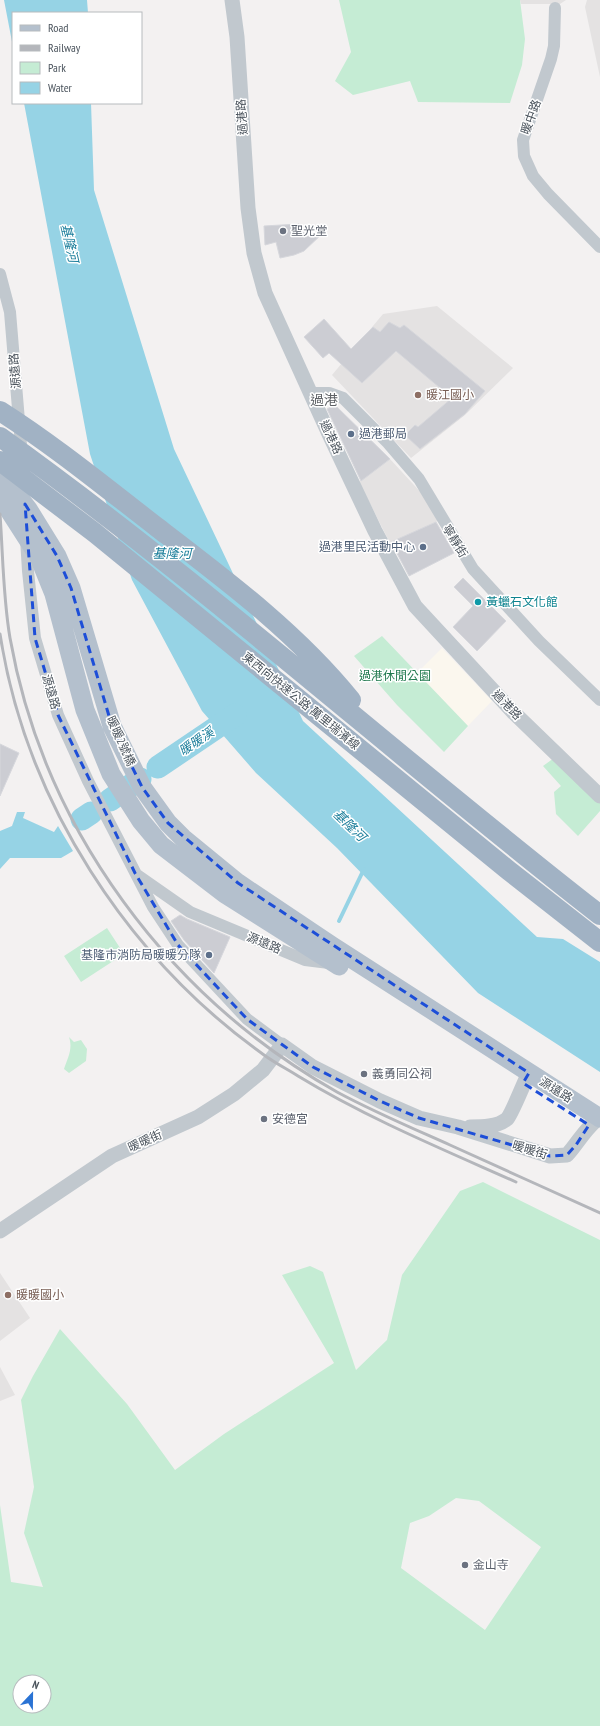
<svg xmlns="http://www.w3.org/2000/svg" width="600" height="1726" viewBox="0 0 600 1726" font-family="'PT Sans Narrow','Noto Sans TC',sans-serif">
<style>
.commercial{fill:#fbf7ee}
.education{fill:#e4e2e2}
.green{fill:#c5ecd4;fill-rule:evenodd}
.water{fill:#96d3e5}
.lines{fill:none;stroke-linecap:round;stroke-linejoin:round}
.stream{stroke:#96d3e5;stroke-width:4}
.river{stroke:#96d3e5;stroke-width:23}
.building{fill:#cccdd3;stroke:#d6d7dc}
.minor{stroke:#c1c8ce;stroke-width:12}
.tertiary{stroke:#c1c8ce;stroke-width:15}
.primary{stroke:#b4c0cd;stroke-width:19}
.trunk{stroke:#a1b2c4;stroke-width:20}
.rail{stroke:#b4b6bb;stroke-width:3}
.marked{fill:none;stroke:#1d4ed8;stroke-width:3;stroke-dasharray:8 5;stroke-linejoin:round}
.worship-dot{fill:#6b7280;stroke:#fff;stroke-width:1.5}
.education-dot{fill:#8d6e63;stroke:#fff;stroke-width:1.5}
.service-dot{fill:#5c6f8a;stroke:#fff;stroke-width:1.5}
.culture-dot{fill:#0f9aa8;stroke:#fff;stroke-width:1.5}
.labels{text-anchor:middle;stroke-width:3;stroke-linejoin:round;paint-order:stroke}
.street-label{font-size:12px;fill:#4b545d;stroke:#fff}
.worship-label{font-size:12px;fill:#5b616d;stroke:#fff;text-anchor:start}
.education-label{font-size:12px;fill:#785e54;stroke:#fff;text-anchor:start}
.service-label{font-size:12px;fill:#4e5e75;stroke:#fff;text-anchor:end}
.culture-label{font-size:12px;fill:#0d838f;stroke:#fff;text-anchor:start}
.park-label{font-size:12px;fill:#20794e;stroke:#fff}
.water-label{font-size:13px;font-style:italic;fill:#1a7d9a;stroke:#fff}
.quarter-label{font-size:14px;fill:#5e6165;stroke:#fff}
</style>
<rect width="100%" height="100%" fill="#f3f1f1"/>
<path class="commercial" d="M442 648 492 701 468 726 417 673Z"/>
<path class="education" d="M520 0H566L560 4H521Z
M587 0H600V77L585 7Z
M437 306 513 368 465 415 411 458 332 375 383 314Z
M390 459 425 497 438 521 390 543 359 482Z
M0 1273 30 1318 0 1341Z
M0 1367 15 1395 0 1401Z"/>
<path class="green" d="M339 0H520L525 39 522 65 510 103 418 102 410 81 353 95 335 81 351 52Z
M382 636 468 726 444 752 397 705 354 656Z
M554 758 600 801V811L578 836 556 814 554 792 561 786 543 766Z
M107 928 124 954 81 982 64 956Z
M69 1037 74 1042 81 1040 87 1049 86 1061 69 1073 64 1069C68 1057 73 1049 69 1037Z
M483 1182 600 1240V1726H0V1505L11 1582 43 1587 24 1533 34 1487 21 1400 33 1376 60 1329 127 1404 175 1470 224 1434 334 1363 282 1275 310 1266 323 1272 356 1370 387 1340 402 1275 460 1191ZM456 1498 479 1501 541 1547 485 1630 401 1568 410 1523 429 1516ZM20 1682H44V1706H20Z"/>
<path class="water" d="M4 0H87L88 13H13V47Z
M24 103H91L94 190 174 449 303 721 537 937 563 939 600 962V1072L478 993 337 848 256 773 202 711 132 580 90 454Z
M17 812H25L23 818 54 832 58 826 73 851 61 858H10L0 869V831L12 826Z"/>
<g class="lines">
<path class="stream" d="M339 921 364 869"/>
<path class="river" d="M158 767 235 715
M110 800 140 779
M82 819 91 813"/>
</g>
<path class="building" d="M299 224 306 237 324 232 304 251 294 255 280 258 276 242 265 245 264 226Z
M324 319 351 349 373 327 380 332 389 322 400 328 404 325 485 391 465 414 420 449 405 435 415 425 418 427 452 398 396 351 362 383 329 353 323 358 304 337Z
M335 405 390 459 361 481 327 409Z
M436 522 454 553 409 576 391 542Z
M463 578 506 621 477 651 453 627 473 606 454 587Z
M0 744 19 753 0 796Z
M180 915 187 919 230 937 214 973 184 940 171 921Z"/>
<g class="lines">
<path class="minor" d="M555 8 554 46 551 59 523 140 524 156 533 176 548 194 600 247
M0 274 10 312 22 457
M310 393H329L343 398 388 443 419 479 473 569 539 641 600 700
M26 539 28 571 35 638 58 715 88 781 153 907 178 945 247 1019 282 1045
M137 875 190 912 305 960 329 963"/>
<path class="tertiary" d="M232 0 237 37 248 208 254 253 265 293 329 434 375 531 415 606 513 712 600 796
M470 1127C482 1127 497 1127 507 1119 512 1114 524 1082 529 1073
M0 1231 112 1156 198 1117 234 1094 263 1070 282 1045 313 1067 380 1101 419 1118 458 1127 550 1156 567 1155C578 1143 586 1127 600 1117"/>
<path class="primary" d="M0 473 28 509 57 556 71 588 112 726 142 787 168 823 183 838 238 883 332 946 600 1118
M0 496 39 557 54 594 85 710 111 774 141 821 161 845 225 894 339 966"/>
<path class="trunk" d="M0 411C55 446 106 488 158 528 226 580 297 633 351 700
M0 437C208 586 398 758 600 915
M0 461 95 533 508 870 600 942"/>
<path class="rail" d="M0 514C3 556 3 597 10 638 44 830 169 997 337 1092 374 1112 412 1128 450 1145 500 1168 550 1190 600 1213
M0 634C26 802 127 957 264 1055 275 1063 287 1069 298 1076 367 1118 442 1149 516 1182"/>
</g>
<path class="marked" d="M25 504 57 556 71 588 112 726 142 787 168 823 238 883 529 1073 523 1083 589 1125 576 1145 567 1155 550 1156 419 1118 380 1101 313 1067 247 1019 178 945 135 873 58 715 35 638Z"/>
<g class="worship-dot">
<circle cx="283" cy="231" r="4"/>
<circle cx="364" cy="1074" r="4"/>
<circle cx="264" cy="1119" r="4"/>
<circle cx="465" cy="1565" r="4"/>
</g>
<g class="education-dot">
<circle cx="418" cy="395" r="4"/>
<circle cx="8" cy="1295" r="4"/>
</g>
<g class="service-dot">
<circle cx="351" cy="434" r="4"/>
<circle cx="423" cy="547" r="4"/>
<circle cx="209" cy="955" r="4"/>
</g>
<circle class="culture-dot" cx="478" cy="602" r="4"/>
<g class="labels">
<g class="street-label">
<text transform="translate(242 117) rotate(-94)" y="4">過港路</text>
<text transform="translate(531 117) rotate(-70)" y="4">暖中路</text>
<text transform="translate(15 371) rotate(-95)" y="4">源遠路</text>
<text transform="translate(331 437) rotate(65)" y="4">過港路</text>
<text transform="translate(455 541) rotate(59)" y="4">寧靜街</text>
<text transform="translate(51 692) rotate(74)" y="4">源遠路</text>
<text transform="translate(301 701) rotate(39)" y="4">東西向快速公路 萬里瑞濱線</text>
<text transform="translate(507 705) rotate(46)" y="4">過港路</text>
<text transform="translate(121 741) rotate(66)" y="4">暖暖2號橋</text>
<text transform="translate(264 943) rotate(23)" y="4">源遠路</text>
<text transform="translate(556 1090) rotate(32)" y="4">源遠路</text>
<text transform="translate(145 1141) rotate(-24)" y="4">暖暖街</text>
<text transform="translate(530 1150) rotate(17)" y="4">暖暖街</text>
</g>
<g class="worship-label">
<text x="291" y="235">聖光堂</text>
<text x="372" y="1078">義勇同公祠</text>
<text x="272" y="1123">安德宮</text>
<text x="473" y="1569">金山寺</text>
</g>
<g class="education-label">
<text x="426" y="399">暖江國小</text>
<text x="16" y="1299">暖暖國小</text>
</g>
<g class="service-label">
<text x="359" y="438" text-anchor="start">過港郵局</text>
<text x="415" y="551">過港里民活動中心</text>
<text x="201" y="959">基隆市消防局暖暖分隊</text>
</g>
<g class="culture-label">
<text x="486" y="606">黃蠟石文化館</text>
</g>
<g class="park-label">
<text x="395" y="680">過港休閒公園</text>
</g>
<g class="water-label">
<text transform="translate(70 243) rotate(77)" y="5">基隆河</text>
<text x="172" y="558">基隆河</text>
<text transform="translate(196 741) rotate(-34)" y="5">暖暖溪</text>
<text transform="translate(350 825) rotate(44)" y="5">基隆河</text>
</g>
<g class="quarter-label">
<text x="324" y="405">過港</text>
</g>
</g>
<rect x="12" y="12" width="130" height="92" fill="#ffffff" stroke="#b7bbbe"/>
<rect x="20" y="25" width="20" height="6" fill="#b4c0cd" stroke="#b7bbbe"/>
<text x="48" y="32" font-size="12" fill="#4b545d">Road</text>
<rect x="20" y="45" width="20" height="6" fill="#b4b6bb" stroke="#b7bbbe"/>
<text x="48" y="52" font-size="12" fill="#4b545d">Railway</text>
<rect x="20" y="62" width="20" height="12" fill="#c5ecd4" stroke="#b7bbbe"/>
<text x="48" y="72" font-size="12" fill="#4b545d">Park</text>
<rect x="20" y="82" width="20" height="12" fill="#96d3e5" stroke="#b7bbbe"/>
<text x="48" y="92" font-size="12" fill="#4b545d">Water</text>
<g transform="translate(32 1694) rotate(22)"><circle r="19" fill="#ffffff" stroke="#b7bbbe"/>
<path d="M0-3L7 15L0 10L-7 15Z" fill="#2a73d4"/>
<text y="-6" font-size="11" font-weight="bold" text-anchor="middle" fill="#4b545d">N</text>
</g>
</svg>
